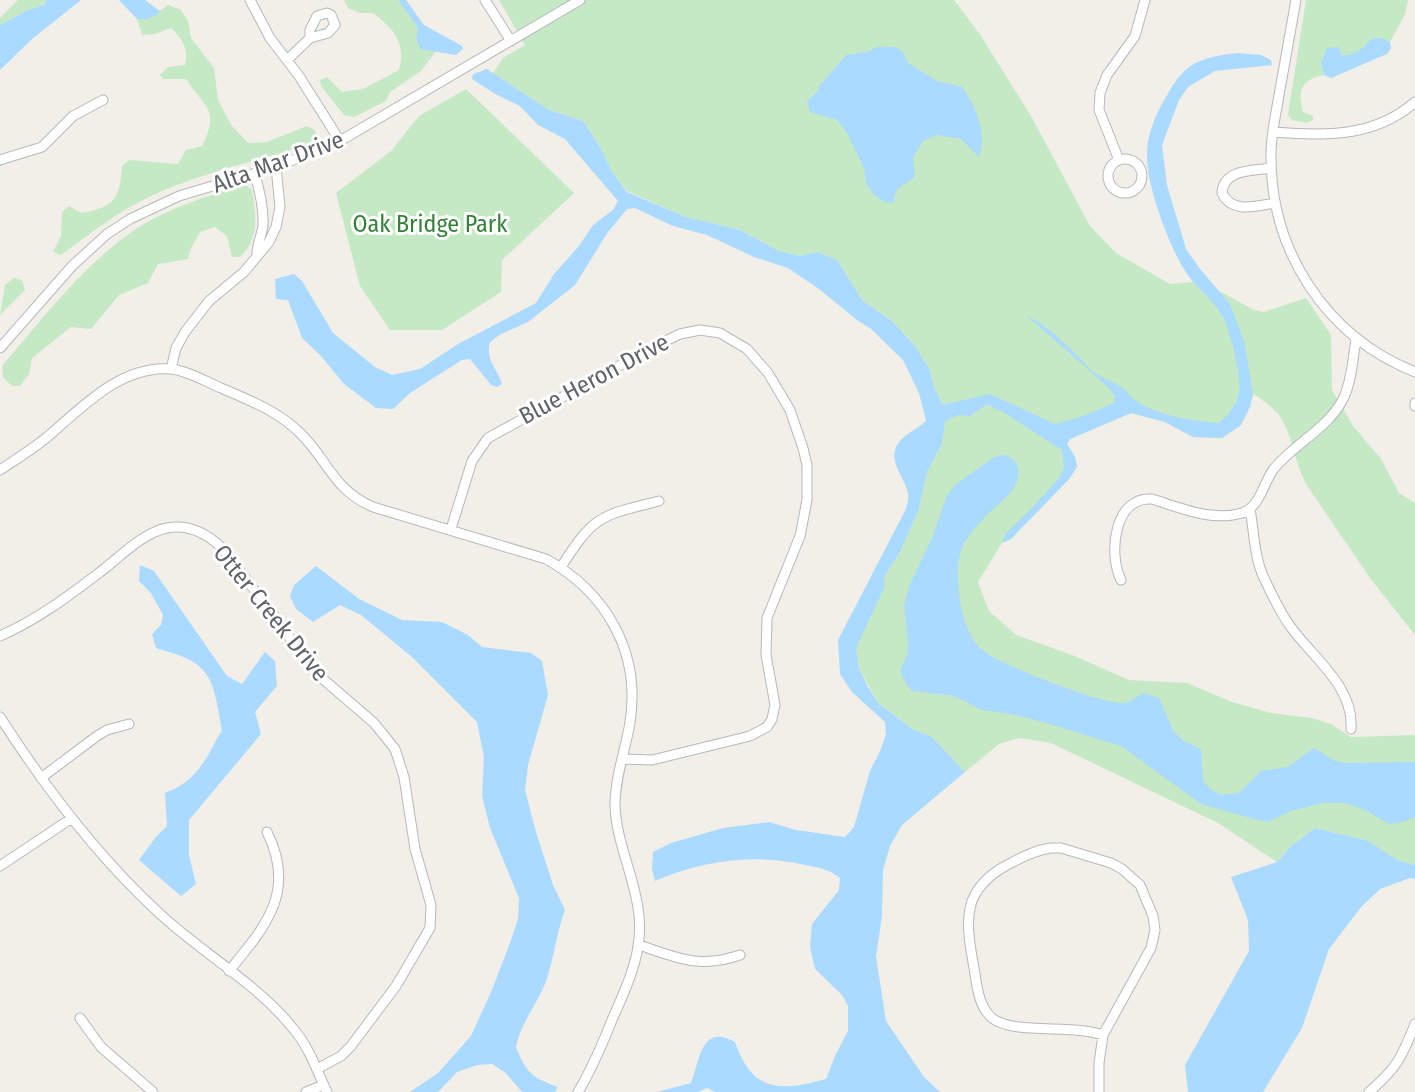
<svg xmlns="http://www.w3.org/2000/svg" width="1415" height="1092" viewBox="0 0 1415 1092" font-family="'Fira Sans Condensed',sans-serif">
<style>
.green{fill:#c5e8c5}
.water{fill:#aadaff}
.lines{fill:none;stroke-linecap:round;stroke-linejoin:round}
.minor-casing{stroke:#b5b8bc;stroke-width:11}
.minor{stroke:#fff;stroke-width:9}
.labels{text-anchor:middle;stroke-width:6;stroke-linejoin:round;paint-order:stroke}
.street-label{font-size:24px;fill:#5f6368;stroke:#fff}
.park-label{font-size:24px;fill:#348238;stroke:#fff}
</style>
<rect width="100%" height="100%" fill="#f1efe8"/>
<path class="green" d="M18 0H46L44 5 28 10 0 25V18Z
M344 0H398L418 28 420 49 436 51 421 71 390 92 386 101 354 117 344 115 321 86 320 80 327 77 342 92 363 89 399 70C406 42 394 29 373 13H360L348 8Z
M499 0H954L979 33 1031 116 1090 226 1116 253 1170 284 1192 282 1223 293 1254 310 1264 312 1306 298 1331 335 1332 390 1353 426 1381 459 1399 493 1415 503V635L1370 578 1308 487C1294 464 1294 437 1279 415 1273 407 1262 400 1254 394L1241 425 1222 438 1193 437 1165 422 1131 413 1070 439 1067 444 1075 457 1077 467 1069 479 1011 539 1002 543 978 582 989 611 1016 635 1072 655 1129 680 1187 683 1232 702 1271 713 1311 718 1331 724 1351 737 1415 735V865L1399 861 1367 841 1315 828 1291 846 1277 862 1220 824 1051 743 1020 738 999 744 965 772 932 737 914 730 878 703 859 668 855 648 871 615 884 577 900 552 919 509 927 472 942 444 943 405 934 387 929 368 915 346 892 321 863 301 837 260 818 252 799 256 779 251 740 230 686 217 627 191 612 172 602 150 583 121 549 110 493 73 503 58 525 45Z
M1306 0H1408L1405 14 1390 42C1367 31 1368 53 1349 56 1347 57 1345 55 1343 55 1336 56 1327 60 1321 63L1324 75C1301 80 1297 90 1303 112L1313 116V120L1307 123 1292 120 1288 115Z
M168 5 181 10 188 21 191 38 214 68 218 100 232 126 248 143 267 142 307 126 315 130 317 138 309 145C256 161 201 173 151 196 118 211 90 234 61 255L53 252 61 236 62 212 69 206 81 213C114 208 120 198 122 166L129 160 178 164 186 150 202 146C221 109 204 107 186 79H163L160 75 168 67 185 65C189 49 182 38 171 28L155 34 142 35 137 19H148Z
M466 89 574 193 502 260 501 292 442 330H390L360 286 336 193 391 151 419 116Z
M245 185 252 190C256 216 260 238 240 257H232L227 236 215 227 200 232 190 250 188 259 158 264 148 283 119 295 91 329 71 327 32 358 29 374 20 386H12L3 377 2 366C43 318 84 264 136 229 170 207 207 196 245 185Z
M14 278 22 280 25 290 0 315 5 285Z"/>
<path class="water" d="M46 0H81L32 39 0 70V25L28 10 44 5Z
M119 0H145L161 12 148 19H137Z
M398 0H406L424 25 462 46 463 49 456 55 420 49 416 38 418 28Z
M1382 38 1390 42 1391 48 1387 54 1331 78 1324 75 1321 63 1327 48 1339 47 1341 55C1354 57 1363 49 1371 39Z
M876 47H895L903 52 908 63 937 81 962 87C975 105 988 134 979 157L961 139 937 135 922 142 913 158 915 177 896 190 894 202 886 203 873 194 866 183 864 168 847 133 837 120 810 112 807 101 818 91 819 86 846 55 870 51Z
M1237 53 1261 55 1271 60 1272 65 1215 71 1188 87 1179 100 1162 145 1167 185 1186 249 1200 269 1230 304 1244 341 1253 393 1250 407 1241 425 1222 438 1193 437 1165 422 1131 413 1070 439 1067 444 1075 457 1077 467 1069 479 1011 539 1002 543 1006 533 1030 510 1059 478 1064 467 1062 450 1006 414 987 404 970 416 958 415 945 421 942 444 927 472 919 509 900 552 884 577 885 586 856 648 859 668 867 685 878 703 914 730 932 737 965 772 902 825 890 846 883 870 882 916 876 957 886 1021 924 1077 940 1092H715L707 1088 698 1092H657L691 1083C700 1060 701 1023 735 1042 752 1092 779 1092 826 1079L835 1056 848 1031V1006L842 995 815 969 810 947 812 924 839 890 840 878C829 869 819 868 805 865 755 853 701 861 655 881L652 869 653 852 671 843 723 828 769 822 796 830 845 837 854 827 870 771 880 751 886 735 885 722 852 692 840 674 838 640 906 509C907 504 909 498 908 493 904 475 885 459 900 441 904 435 920 427 926 421L919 393 903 360 871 329 857 320 819 289 788 268 754 257 707 235 673 226 635 208 627 209 608 232 575 285 528 322 501 334 490 342C485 361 497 367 502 384L497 387 491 385 470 359 462 360 410 393 393 409 376 408 344 384 321 356 302 338 288 300 276 299 275 279 294 274 302 281 333 333 375 367 392 375 420 369 458 344 536 303 554 274 579 246 593 225 613 210 618 201 565 139 538 125 520 106 497 95 472 79 473 74 487 69 549 110 583 121 602 150 612 172 627 192 686 217 740 230 779 251 799 256 818 252 837 260 863 301 892 321 915 346 929 368 934 387 943 405 990 394 1055 424 1081 417 1114 403 1115 396 1108 387 1026 315C1051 328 1069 347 1088 367 1098 377 1108 380 1120 386 1126 390 1130 397 1136 401 1160 416 1191 421 1219 423 1228 415 1236 406 1239 393 1242 376 1230 330 1222 315 1211 297 1192 285 1182 266 1167 240 1146 183 1147 154 1147 136 1154 119 1162 104 1168 93 1177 76 1187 69 1199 58 1221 55 1237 53Z
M1003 455C1011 457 1016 460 1018 468 1022 491 997 503 984 518 976 526 966 538 962 548 956 563 958 579 959 595 961 612 968 637 981 649 996 664 1104 705 1124 703 1131 702 1138 696 1143 693L1159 698 1174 732 1184 741 1201 749 1203 780 1210 789 1221 795 1239 793 1261 771 1288 767 1312 749H1316L1333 760 1345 763 1415 762V817L1400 823 1389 824 1363 809 1344 803H1323L1291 811 1268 822 1258 820 1201 804 1121 746 1043 722 1011 714 982 710 954 696 912 691 905 682 900 671 907 655 908 642 904 605 910 584 932 538 947 495 955 485 994 457Z
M140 565 154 571 227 676 242 684 265 652 275 661 277 686 255 712 261 734 189 820V855L196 884 181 896 139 860 156 837 167 826 165 793C198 781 206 758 222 730 218 711 216 684 203 670 192 657 171 653 156 648L152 634 161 625 163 615 151 593 139 581Z
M316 566 359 599 402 620 442 622 468 635 482 647 531 653 542 661 548 695 528 765 525 790 536 832 553 885 565 910C556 934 554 960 545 984 536 1006 520 1024 516 1048 528 1074 531 1077 558 1087L555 1092H522L506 1073 492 1064 477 1065 457 1072 438 1092H410L438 1073 471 1036 492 990 510 943 518 919 519 898 490 828 482 796 484 757 477 722 412 657 361 615 340 605 313 622 296 609 290 596 294 585Z
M1315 828 1368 841 1399 861 1415 865V879L1410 878 1380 889 1362 906 1329 949 1302 1028 1263 1092H1188L1185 1065 1249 951 1248 920 1231 877 1277 862 1291 846Z"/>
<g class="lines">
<defs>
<path id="minor" d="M250 0 270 38 299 76 340 141
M485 0 511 41
M1296 0C1290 32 1285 63 1279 95 1276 114 1271 134 1271 154 1270 250 1325 336 1415 372
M287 60 310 38 328 33 335 25 331 15 327 13 317 16 310 30V38
M1273 132C1324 136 1374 138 1415 102
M1108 176a17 17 0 1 1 34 0a17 17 0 1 1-34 0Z
M0 160 42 147 73 116 103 100
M1119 160 1099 110 1100 93 1107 75 1135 36 1145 0
M1271 168C1253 171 1223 169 1222 193 1232 214 1256 206 1275 203
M255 174C259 190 264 208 263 225 262 235 257 244 257 253
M0 348 72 266 107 234 130 219 179 196 276 167 340 141 580 0
M171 369 176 348 185 332 209 301 244 272 269 242 276 227 280 207 276 167
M1415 403V406
M0 470C18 458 36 447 52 433 85 404 123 365 171 369 188 371 205 381 221 388 249 400 278 411 300 433 329 461 332 489 373 507L546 559C606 592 641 652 630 722 626 749 615 776 615 805 616 841 633 873 638 908 645 949 628 984 612 1020 602 1045 592 1069 578 1092
M1250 509C1254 531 1254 557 1264 578 1272 595 1281 615 1293 630 1316 660 1354 688 1351 729
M451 529 472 461 488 438 657 345 680 334 700 330 720 333 747 349 768 373 790 410 803 448 807 465V500L800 536 767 618 766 655 775 705 772 719 767 727 750 736 652 760 622 759
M561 567C595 514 600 516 659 501
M1121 580C1108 554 1114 496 1152 499 1180 508 1213 522 1242 513 1260 507 1263 484 1273 470 1293 444 1330 428 1344 397 1352 379 1353 358 1356 339
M0 636C39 619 71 594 104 569 123 554 143 533 167 528 188 524 206 533 221 547L280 623 309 667 374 723 395 749 404 777 415 849 431 905 430 928 396 986 351 1046 341 1056 317 1069
M0 717C45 787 96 855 158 912 200 952 261 986 295 1031 310 1049 317 1071 327 1092
M41 778 97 736 107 730 129 724
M1051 848H1061L1111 863 1122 869 1140 885 1153 916 1155 930 1151 948 1103 1035C1074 1024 1013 1035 992 1018 978 1006 977 985 974 968 965 919 961 888 1011 863 1024 856 1036 850 1051 848Z
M0 866 72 818
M639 945C678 958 699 969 740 955
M229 971C265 927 297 892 267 832
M80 1018 101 1047 153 1092
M306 1092 324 1085
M1099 1092V1063L1103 1035
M1369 1092C1397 1068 1402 1057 1415 1024"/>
</defs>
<use href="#minor" class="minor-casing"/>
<use href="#minor" class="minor"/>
</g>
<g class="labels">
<g class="street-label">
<text transform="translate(278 162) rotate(-20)" y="8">Alta Mar Drive</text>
<text transform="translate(594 379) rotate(-28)" y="8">Blue Heron Drive</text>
<text transform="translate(271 613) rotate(51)" y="8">Otter Creek Drive</text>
</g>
<g class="park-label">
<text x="430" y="232">Oak Bridge Park</text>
</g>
</g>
</svg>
